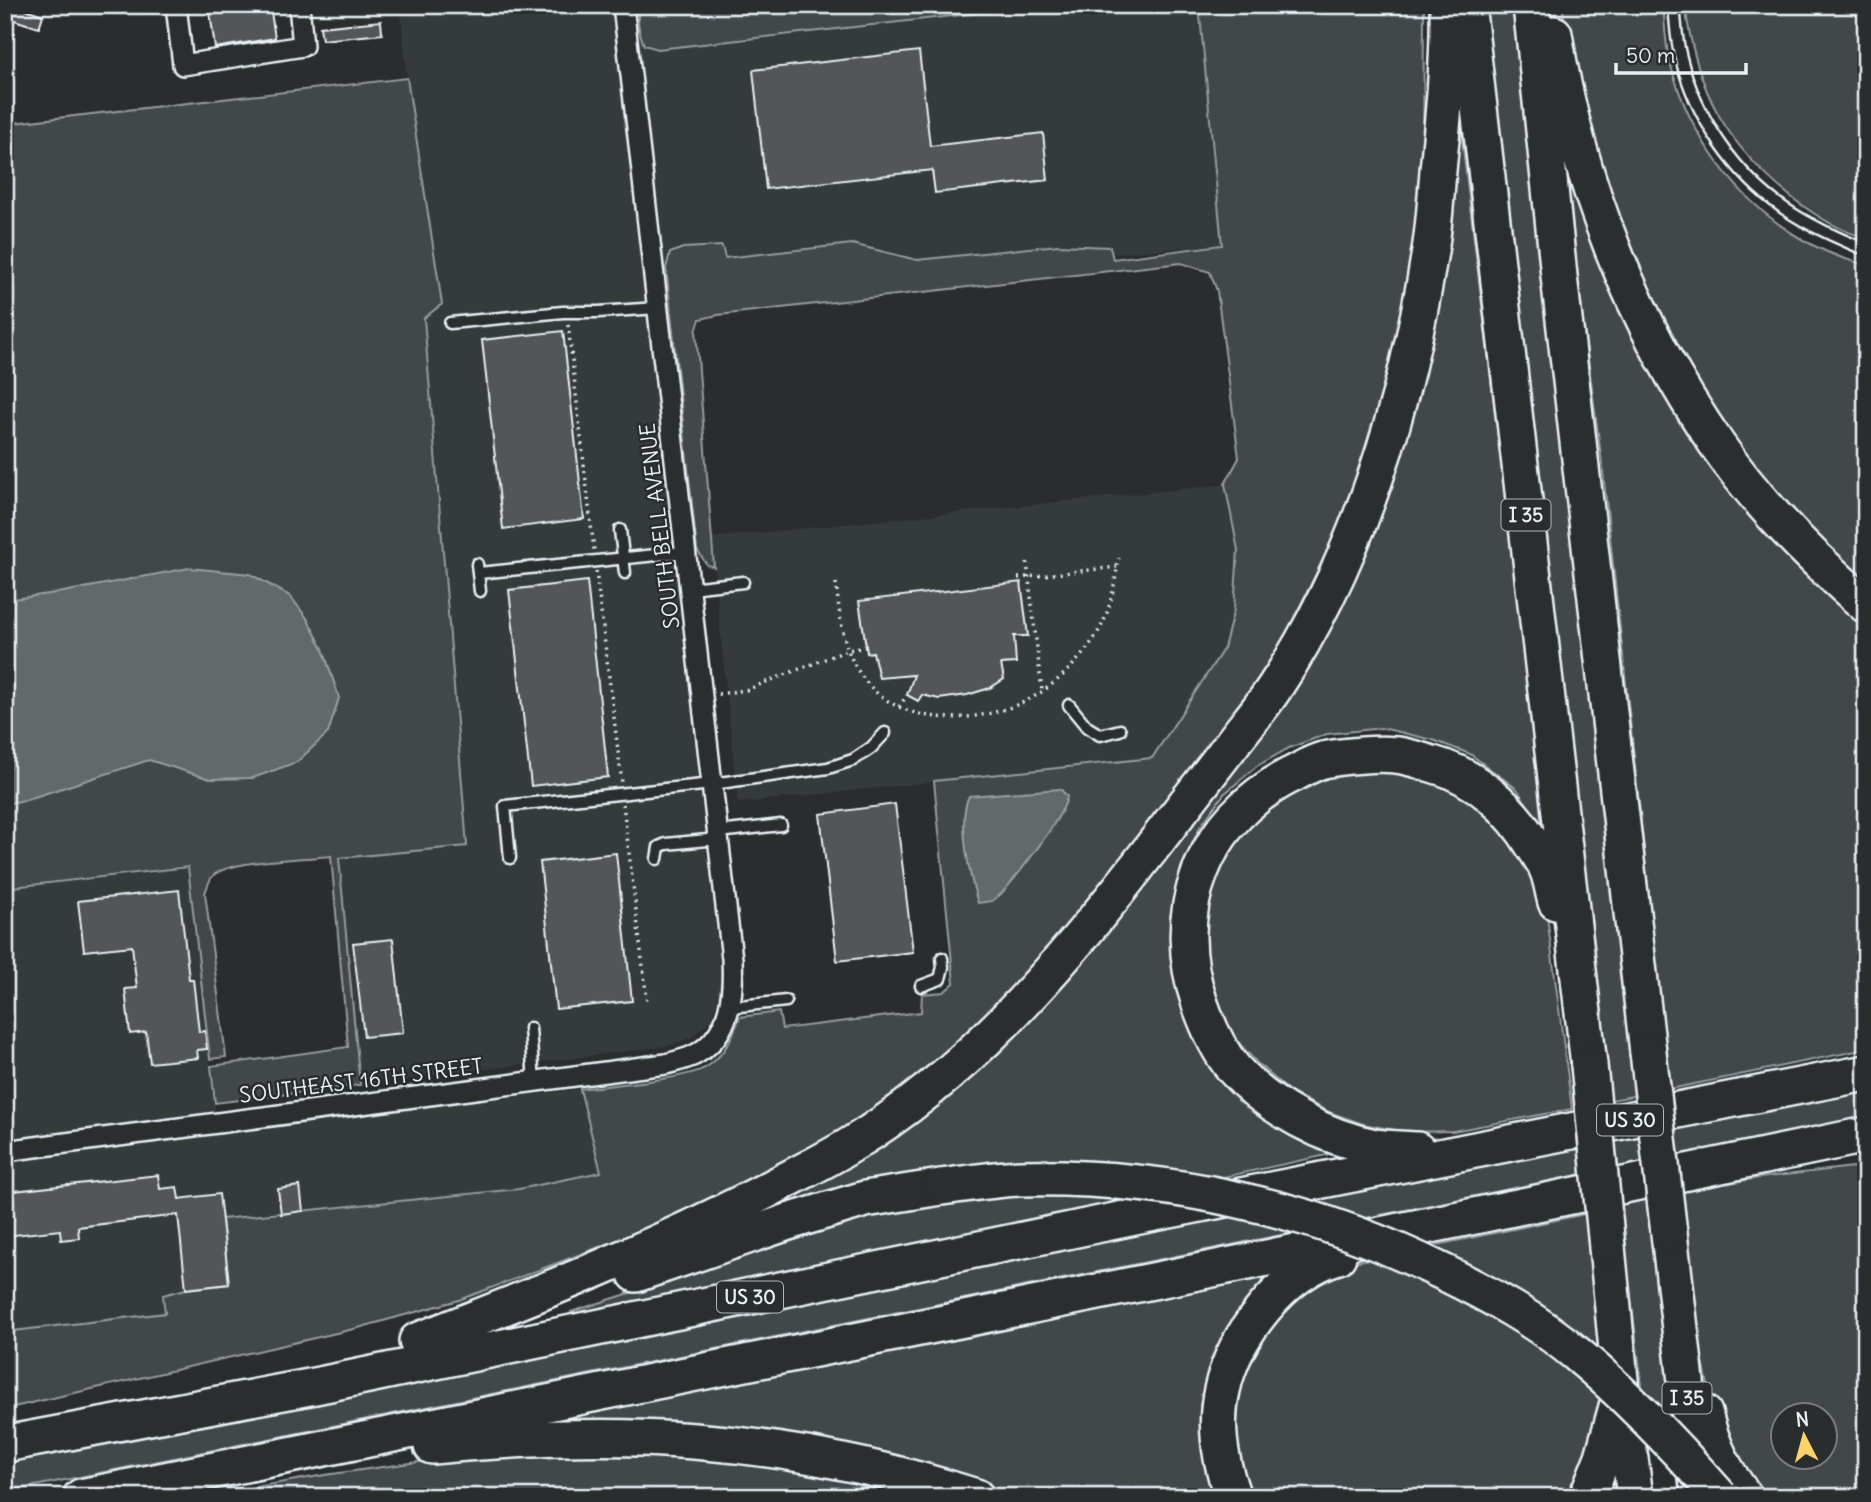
<svg xmlns="http://www.w3.org/2000/svg" width="1871" height="1502" viewBox="0 0 1871 1502" font-family="Delius,sans-serif">
<style>
.built{fill:#363a3b}
.green{fill:#424648;stroke:#959ca0;stroke-width:2;fill-rule:evenodd}
.water{fill:#63686b;stroke:#989fa3;stroke-width:2}
.building{fill:#535759;stroke:#e8f1f8;stroke-width:2}
.lines{fill:none;stroke-linecap:round;stroke-linejoin:round}
.service-casing{stroke:#e8f1f8;stroke-width:15}
.minor-casing{stroke:#e8f1f8;stroke-width:24}
.motorway-casing{stroke:#e8f1f8;stroke-width:40}
.path{stroke:#e8f1f8;stroke-width:3.5;stroke-dasharray:2 5;stroke-linecap:butt}
.service{stroke:#2a2d2e;stroke-width:10}
.minor{stroke:#2a2d2e;stroke-width:19}
.motorway{stroke:#2a2d2e;stroke-width:35}
.motorway-bridge-casing{stroke:#e8f1f8;stroke-width:40;stroke-linecap:butt}
.motorway-bridge{stroke:#2a2d2e;stroke-width:35}
.labels{text-anchor:middle;stroke-width:5;stroke-linejoin:round;paint-order:stroke}
.shield{fill:#2a2d2e;stroke:#afb6bb;stroke-width:2}
.shield-label{font-size:19px;font-weight:bold;fill:#e8f1f8}
.street-label{font-size:21px;fill:#e8f1f8;stroke:#2a2d2e}
</style>
<rect width="100%" height="100%" fill="#2a2d2e"/>
<filter id="ink" filterUnits="userSpaceOnUse"><feTurbulence type="fractalNoise" baseFrequency=".0143" numOctaves="2"/><feDisplacementMap in="SourceGraphic" scale="14" xChannelSelector="R" yChannelSelector="G"/><feConvolveMatrix kernelMatrix="1 2 1 2 8 2 1 2 1" color-interpolation-filters="sRGB"/></filter>
<g filter="url(#ink)">
<path class="built" d="M400 5H938L940 18 1051 5H1199L1223 245 643 289 722 985 711 1020 691 1038 668 1046 360 1085 339 858 467 846 424 317 442 303 407 78Z
M1298 477 1224 648 1152 758 738 803 711 538Z
M188 867 218 1133 580 1089 602 1172 519 1189 222 1219 229 1284 165 1313 5 1331V888Z"/>
<path class="green" d="M640 5H1051L658 49 644 45C639 32 635 18 640 5Z
M1199 5H1424L1423 183 1401 323 1374 433 1329 548 1272 662 1206 752 1052 945 989 1012 918 1080 835 1136 722 1197 618 1240 459 1300 358 1328 5 1409V1332L165 1313 163 1295 186 1289 229 1284 222 1219 519 1189 601 1172 580 1089C607 1085 689 1080 708 1066 725 1054 733 1036 740 1017L779 1012 782 1029 921 1012 922 994 944 992 954 983 934 781 1152 758 1224 648 1234 609 1238 550 1225 484 1239 458 1217 291 1210 272 1181 263 718 315 700 319 696 331 714 567 707 565 697 550 666 268 670 253 683 248 722 246 725 258 852 244 917 260 1058 245 1110 247 1113 259 1222 245Z
M1481 5H1512L1638 1095 1606 1101Z
M1562 5H1663C1665 23 1665 42 1669 58 1692 155 1768 241 1866 265V586L1848 572 1762 478 1704 401 1655 314 1605 198 1577 97Z
M1685 5H1866V238C1840 231 1816 216 1795 200 1727 147 1696 91 1685 5Z
M407 78 442 304 424 318 467 846 339 858 360 1085 215 1103 211 1066 348 1047 331 856C305 859 234 860 215 874 209 878 208 886 205 893L226 1057 210 1059 188 867 5 888V124Z
M1461 132 1545 824 1540 826 1517 789 1470 754 1433 740 1382 728 1327 734 1289 748 1257 766 1224 794 1200 827 1181 867 1173 912 1184 1005 1332 1143 1327 1155 1214 1179 1184 1174 745 1223 816 1181 950 1087 1342 583 1452 135Z
M1563 173H1569L1613 289 1866 615V1049L1670 1089 1602 463Z
M1348 755 1477 787 1544 893 1572 1109 1453 1131 1405 1132 1363 1124 1329 1112 1290 1092 1257 1063 1229 1032 1208 993 1195 921 1239 814Z
M1866 1089V1117L5 1492V1463Z
M1853 1167 1866 1169V1497H1759L1714 1412 1701 1353 1683 1191 1759 1178ZM1784 1414H1826V1456H1784Z
M1047 1195 1137 1199 573 1322 571 1312 861 1219 943 1202 994 1196Z
M1651 1199 1675 1422 1643 1393 1619 1205Z
M1585 1214 1599 1353V1399L1595 1434 1571 1497H1245L1231 1409 1259 1334 1313 1281 1355 1262Z
M1286 1267 1248 1308 1219 1497H1023L979 1482 538 1427 537 1419Z
M625 1453 790 1466 933 1497H198L325 1475 447 1458Z"/>
<path class="water" d="M189 568 250 574 290 596 307 618 323 649 339 698 328 733 297 762 253 778 210 779 149 760 25 800 5 804V600L63 592Z
M1060 789 1067 796C1066 814 1015 879 1001 894L992 901 978 903C970 878 957 820 969 796Z"/>
<path class="building" d="M5 5H13L43 15 39 28 5 17Z
M209 5H270L275 38 215 48Z
M381 21 382 34 322 40 320 27Z
M919 51 930 146 1043 133 1048 180 935 193 932 170 766 189 753 70Z
M563 331 584 519 503 529 482 340Z
M587 581 608 777 531 786 509 590Z
M1021 582 1028 636H1014L1016 663 1001 664 1004 679 990 688 967 695 939 699 922 695 918 701 907 695 914 675 879 678 873 652 867 653 859 601Z
M895 804 913 952 837 961 820 814Z
M616 853 632 1001 556 1009 540 862Z
M179 890 189 979H193L199 1032 205 1031 207 1049 197 1050 198 1058 150 1063 146 1032 130 1034 125 989 137 988 132 946 84 951 78 901Z
M393 939 403 1033 364 1037 353 943Z
M158 1175 160 1189 177 1187 179 1199 219 1194 229 1284 186 1289 178 1215 78 1227 79 1238 61 1240 60 1230 5 1236V1192Z
M300 1186 303 1211 281 1214 278 1189Z"/>
<g class="lines">
<defs>
<path id="service" d="M1674 5C1676 23 1676 41 1681 58 1695 116 1735 175 1785 209 1810 226 1838 238 1866 250
M450 323 563 312H598L658 308
M620 530 625 573
M477 564 480 591
M479 573 686 552
M690 588 743 582
M1069 705 1087 727 1100 735 1120 730
M718 832 781 825
M510 858 505 806 712 784 828 768 853 760 871 748 885 733
M657 859 659 847 666 844 718 839
M921 986 940 979 943 967 942 958
M730 1007 786 1001
M530 1028 534 1082"/>
<path id="minor" d="M176 5 183 65 303 46 299 5
M5 1151 666 1064C676 1061 689 1059 698 1053 731 1033 734 993 732 959L623 5"/>
<path id="motorway" d="M1531 5 1559 276 1648 1052
M1468 12 1589 1065
M1554 34C1577 181 1633 323 1718 446 1759 505 1812 558 1866 605
M1417 1150C1404 1149 1389 1149 1375 1147 1326 1138 1267 1107 1234 1069 1218 1050 1208 1027 1200 1004 1168 912 1202 821 1289 776 1300 771 1311 763 1323 760 1343 756 1376 753 1396 755 1408 756 1421 761 1432 764 1477 776 1512 809 1535 848 1540 856 1545 863 1548 871 1552 881 1553 892 1556 902
M1669 1233 1698 1486
M1607 1247 1621 1390 1635 1497
M636 1274 788 1222 865 1199 941 1187
M417 1341C539 1294 661 1246 777 1185 801 1172 826 1160 849 1146 965 1076 1054 973 1136 868 1168 827 1199 786 1231 745 1245 726 1262 707 1275 687 1359 560 1407 400 1430 251 1435 221 1436 190 1439 160 1444 108 1449 57 1448 5
M1704 1413C1712 1446 1724 1471 1745 1497
M5 1444 315 1386 1139 1216 1866 1073
M432 1446C519 1438 607 1434 694 1441 788 1448 886 1468 976 1497
M81 1497 1455 1220 1866 1135
M1233 1497C1221 1464 1214 1425 1222 1390 1234 1335 1283 1272 1338 1256
M1587 1497 1603 1457 1617 1407"/>
</defs>
<use href="#service" class="service-casing"/>
<use href="#minor" class="minor-casing"/>
<use href="#motorway" class="motorway-casing"/>
<path class="path" d="M568 325 594 550
M1027 562 1042 691
M596 571 622 783
M1018 578 1117 567
M836 583C840 616 842 650 863 678 899 726 969 725 1019 704 1052 691 1086 656 1102 625 1112 604 1115 580 1119 558
M718 694 746 690 848 650 866 647
M899 707 907 695
M623 804 647 1000"/>
<use href="#service" class="service"/>
<use href="#minor" class="minor"/>
<use href="#motorway" class="motorway"/>
<defs>
<path id="motorway-bridge" d="M1648 1052 1669 1233
M1589 1065 1607 1247
M941 1187C967 1184 994 1179 1020 1178 1167 1175 1311 1207 1443 1272 1490 1295 1538 1321 1578 1355 1629 1397 1676 1447 1720 1497"/>
</defs>
<use href="#motorway-bridge" class="motorway-bridge-casing"/>
<use href="#motorway-bridge" class="motorway-bridge"/>
</g>
</g>
<g class="labels">
<g class="shield">
<rect x="1501.5" y="499.5" width="49" height="31" rx="5"/>
<rect x="1597" y="1104.5" width="66" height="31" rx="5"/>
<rect x="717" y="1281.5" width="66" height="31" rx="5"/>
<rect x="1662.5" y="1382.5" width="49" height="31" rx="5"/>
</g>
<g class="shield-label">
<text x="1526" y="522">I 35</text>
<text x="1630" y="1127">US 30</text>
<text x="750" y="1304">US 30</text>
<text x="1687" y="1405">I 35</text>
</g>
<g class="street-label">
<text transform="translate(660 526) rotate(-97)" y="7">SOUTH BELL AVENUE</text>
<text transform="translate(361 1081) rotate(-7)" y="7">SOUTHEAST 16TH STREET</text>
</g>
</g>
<rect width="1871" height="1502" fill="none" stroke="#2a2d2e" stroke-width="28"/>
<rect x="14" y="14" width="1843" height="1474" fill="none" stroke="#e8f1f8" stroke-width="2.5" filter="url(#ink)"/>
<g transform="translate(1804 1436) rotate(354)"><circle r="33" fill="#2a2d2e" stroke="#767b7f" stroke-width="2"/>
<path d="M0-5L12 26L0 18L-12 26Z" fill="#ffd166"/>
<text y="-10" font-size="19" font-weight="bold" text-anchor="middle" fill="#e8f1f8">N</text>
</g>
<path d="M1616 63v10h130v-10" fill="none" stroke="#e8f1f8" stroke-width="3.5"/>
<text x="1626" y="63" font-size="21" fill="#e8f1f8" stroke="#2a2d2e" stroke-width="5" paint-order="stroke">50 m</text>
</svg>
